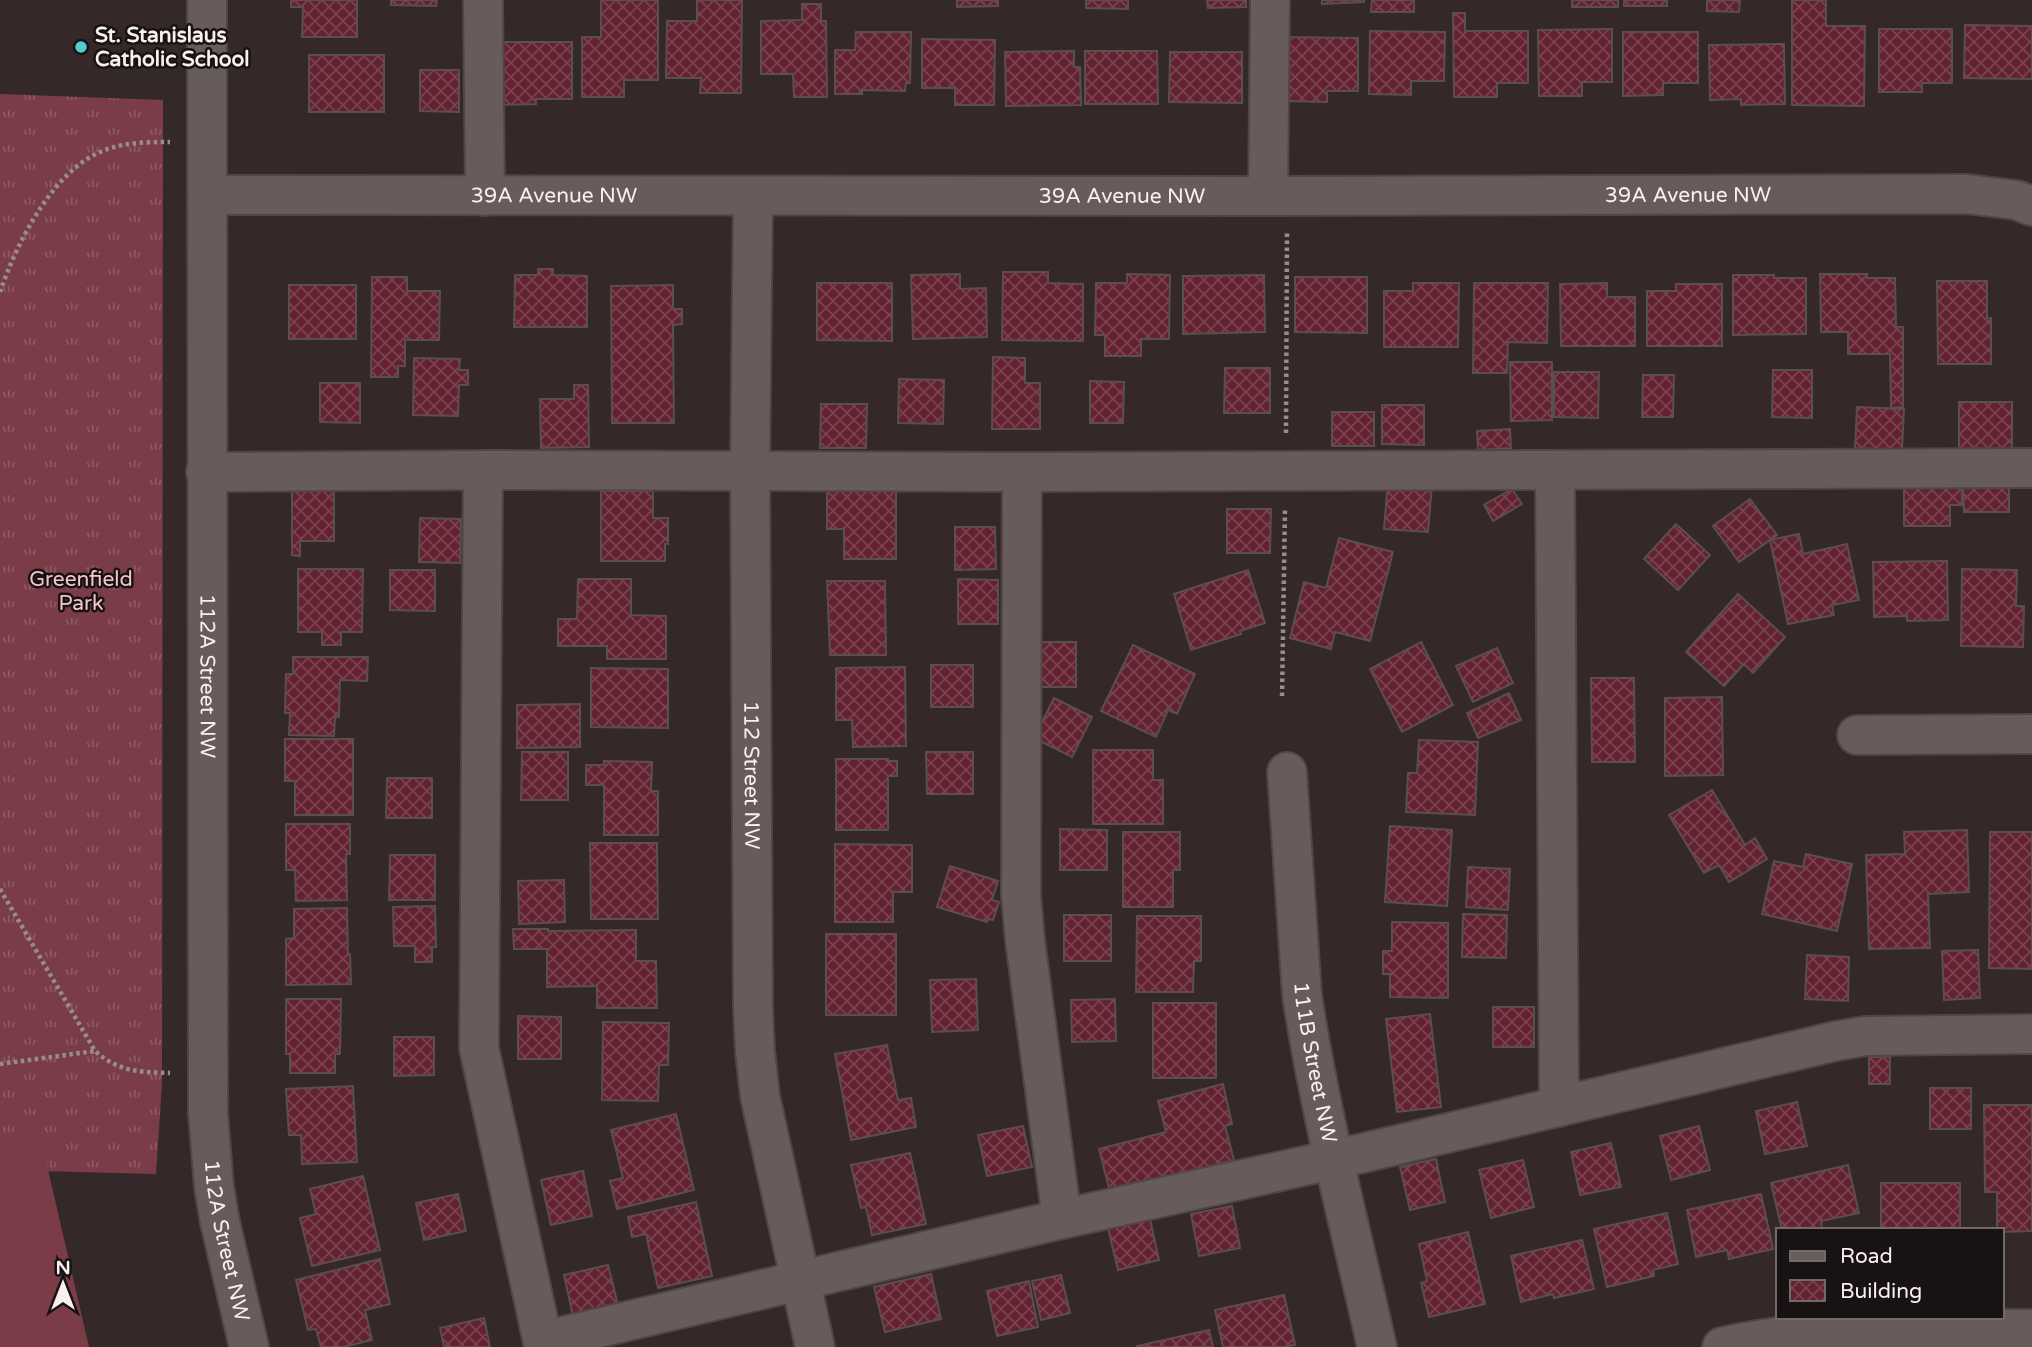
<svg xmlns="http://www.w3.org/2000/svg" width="2032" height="1347" viewBox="0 0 2032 1347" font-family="'Varela Round',sans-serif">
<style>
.grass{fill:url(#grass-tufts)}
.pitch{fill:#7a3d47}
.building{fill:url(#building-cross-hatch);stroke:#5b4e50;stroke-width:2}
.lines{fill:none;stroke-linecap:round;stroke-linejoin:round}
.minor-casing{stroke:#504647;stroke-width:42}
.path{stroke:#978d8e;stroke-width:4.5;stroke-dasharray:3.5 3.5;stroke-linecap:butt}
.minor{stroke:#685b5c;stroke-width:38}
.poi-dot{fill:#52cdcc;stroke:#181213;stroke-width:2.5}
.labels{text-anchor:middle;stroke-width:5;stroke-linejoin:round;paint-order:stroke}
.poi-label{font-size:21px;font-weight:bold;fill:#f7eff0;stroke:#181213;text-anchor:start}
.street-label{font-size:21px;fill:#f7eff0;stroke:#181213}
.park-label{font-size:21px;fill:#f2c6cb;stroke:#181213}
</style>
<defs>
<pattern id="grass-tufts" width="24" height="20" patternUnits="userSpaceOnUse" patternTransform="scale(1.75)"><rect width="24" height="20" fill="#7a3d47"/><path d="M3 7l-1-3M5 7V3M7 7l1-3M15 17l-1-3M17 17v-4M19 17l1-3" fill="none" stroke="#8e5962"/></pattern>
<pattern id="building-cross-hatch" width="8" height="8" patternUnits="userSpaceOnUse" patternTransform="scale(1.75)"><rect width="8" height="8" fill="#632230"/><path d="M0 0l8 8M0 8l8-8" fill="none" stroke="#7a424e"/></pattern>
</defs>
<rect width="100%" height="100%" fill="#342829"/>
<path class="grass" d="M0 94 163 100 162 1083 156 1174 0 1170Z"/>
<path class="pitch" d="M40 1135 89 1347H0V1141Z"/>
<path class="building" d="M291 0H357V37H302L303 7H291Z
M391 0H437L436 6 391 5Z
M601 0H658V80H624V97H582V37H601Z
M697 0H742L741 93H700L701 78H666L667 21H697Z
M957 0H998V6L957 7Z
M1086 0H1128V9L1086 8Z
M1207 0H1246V7L1208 8Z
M1322 0H1364V2L1322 4Z
M1372 0H1414V12H1371Z
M1572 0H1618V7H1572Z
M1624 0H1667V6H1624Z
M1707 0H1740L1739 12 1707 11Z
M1792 0H1826V26H1865L1864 106 1792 105Z
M802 4H821V21H826L827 97H794L793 74H761V21L802 20Z
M1453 13H1465V31H1528V83H1497V97H1454Z
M1965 25 2032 26V79L1964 78Z
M1612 29V82H1582V96H1539L1538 30Z
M1879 29H1952V83H1922V92H1879Z
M1370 31 1445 32 1444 81H1411V95L1369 94Z
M856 32H911L910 83H906L905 91 862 90V94H835V50H855Z
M1623 32H1698V83H1663V95L1623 96Z
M1286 37 1358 38V91H1327V102L1285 101Z
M922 39 995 40 994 105H955V88H922Z
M496 42H572V99H536V104L497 105Z
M1784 44 1785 104 1741 105V99L1710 100 1709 45Z
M1074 51V67H1080L1081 105 1006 106 1005 52Z
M1085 51H1157L1158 104H1085Z
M1170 52H1242V103L1169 102Z
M309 55H384V112H309Z
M420 70H459V112L420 111Z
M538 269H553V275L587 276V327H514L515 275H538Z
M1003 272H1048V283L1083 284V341L1002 340Z
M960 274V289L986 288 987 337 913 339 911 275Z
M1127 274 1170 275 1169 339H1141V356H1105V335H1095L1096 283H1127Z
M1820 274H1867V278H1895L1896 327H1903V407L1891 408 1890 354H1848V332H1821Z
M1264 275 1265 332 1183 334V276Z
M1733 275H1774V278H1806V334L1733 335Z
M372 277H407V291H440L439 340H405V366H398V377H371Z
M1295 277H1367V333L1295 332Z
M1937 281H1987V318H1991V364H1938Z
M817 283H892V341L817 340Z
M1413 283H1459L1458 347H1384V291H1413Z
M1474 283H1548L1547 343 1508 342 1507 373H1473Z
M1607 283V297H1635V346H1561L1560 284Z
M1676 284H1722V346H1647V291H1676Z
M289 285H356V339H289Z
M673 285V309H682V324L673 325 674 423H612L611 286Z
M993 357 1025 358V383H1040V429H992Z
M414 358 460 359 459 370H468V385H459L458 416 413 415Z
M1510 362H1552V420L1511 421Z
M1225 368H1270V413H1224Z
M1773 370H1812V418L1772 417Z
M1554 372H1599L1598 418 1554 417Z
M1643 375H1674L1673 417H1642Z
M899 379 944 380 943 424 898 423Z
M1090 381 1124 382 1123 423H1090Z
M320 383H360V423L320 422Z
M574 385H588L589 447 541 448 540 399H574Z
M1959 402H2012V449L1959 450Z
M821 404H867L866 448H820Z
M1382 405H1424V445L1382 444Z
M1857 407 1904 409 1902 450 1855 448Z
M1332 412H1374V446H1332Z
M1510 429 1511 448 1478 450 1477 431Z
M1388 481 1432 485 1428 532 1384 529Z
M1963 481H2009V512H1964Z
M1904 483 1962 485V505H1950V526H1904Z
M292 489H334V541H300V556L292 555Z
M1512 489 1522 504 1493 521 1484 505Z
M827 490H896V559H844V529H827Z
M601 491H653V518H668V544H665V561H601Z
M1750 499 1777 535 1739 562 1713 526Z
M1227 509H1271L1270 553H1227Z
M420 518 461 519 460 563 419 562Z
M1676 524 1710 555 1678 590 1644 559Z
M955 527H995L996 569 955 570Z
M1799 534 1803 554 1847 544 1859 600 1832 605 1834 615 1788 624 1770 540Z
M1339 538 1393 552 1370 641 1335 632 1331 649 1290 638 1304 582 1326 588Z
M1947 561 1948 620 1907 621V616L1874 617 1873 562Z
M298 569H363L362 632H341V645H322V632H298Z
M1962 569 2017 570 2016 606H2024L2023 647 1961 646Z
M390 570H435V611L390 610Z
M1248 570 1265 623 1240 631 1241 634 1191 650 1174 594Z
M578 579H631V615L666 616V659H607V646H558V619H577Z
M958 579 998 580V624H958Z
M827 581H885L886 655H830Z
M1738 594 1785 637 1753 673 1744 664 1724 686 1686 652Z
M1034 642H1076V687H1035Z
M1421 642 1453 705 1402 732 1370 669Z
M1133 645 1195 674 1177 714 1168 710 1156 737 1101 711Z
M1497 648 1513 683 1473 702 1456 666Z
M293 657H368L367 681 340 680 339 717H335L334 736 289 735 290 713H285L286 674H293Z
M931 665H973V707H931Z
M905 667 906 746 853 747 852 720H836V668Z
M591 668 668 669V728L591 727Z
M1591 678H1634L1635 762H1592Z
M1509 693 1521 720 1478 738 1467 713Z
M1722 697 1723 775 1665 776V698Z
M1054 698 1092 717 1072 757 1034 738Z
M580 704V747L517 748V705Z
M285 739H353V815H295V781H285Z
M1419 740 1478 742 1475 815 1406 812 1408 773H1417Z
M1093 750H1153V780H1163V824H1093Z
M522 752H568V800H521Z
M926 752H973V794H927Z
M836 759H888V761H897V776H888V830H836Z
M604 761 652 762 651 791H658V835H604V785H586V765H604Z
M387 778H432V818H386Z
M1712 790 1745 845 1755 838 1767 859 1729 882 1719 865 1704 873 1669 815Z
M286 824H350V854H346L347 900 296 901 295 870H286Z
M1390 826 1452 830 1447 906 1385 902Z
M1060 829 1107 830V870H1060Z
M1967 830 1969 892 1928 894 1930 948 1869 949 1866 855 1905 854 1904 832Z
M1123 832H1180V870H1173V907H1123Z
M1990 832H2032V969L1989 968Z
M590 843H657L658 919H591Z
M835 844 912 845V892H893V922H835Z
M1806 854 1852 864 1837 931 1762 914 1774 861 1803 867Z
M390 855H435V900H389Z
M950 866 998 881 992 900 999 902 993 920 988 919 987 922 937 907Z
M1468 867 1510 869 1508 910 1466 907Z
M564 880 565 922 519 924 518 881Z
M435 906 436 947H432V962H415V946H394L393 907Z
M347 908 348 954H350L351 984 286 985V939L294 938V909Z
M1463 914 1507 915 1506 958 1462 957Z
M1064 915H1111V961H1064Z
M1137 916H1201V961H1194L1193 992H1136Z
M1392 922 1448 923V998L1390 997V974H1383V951H1392Z
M513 929H548V931L636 930V961H656L657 1008H597V986L547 987V949H514Z
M826 934H896V1015H826Z
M1978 950 1980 998 1944 1000 1942 951Z
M1807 955 1849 957 1848 1001 1805 999Z
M976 979 978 1030 932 1032 930 980Z
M286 999H341L340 1054H335V1073H290V1054H286Z
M1115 999 1116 1041 1072 1042 1071 1000Z
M1153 1003H1216V1078H1153Z
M1493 1007H1534V1047H1493Z
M1430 1014 1441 1107 1397 1112 1386 1019Z
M518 1016 561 1017V1059H518Z
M603 1022 669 1023 668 1065H659L658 1101 602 1100Z
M394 1037H434V1075L394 1076Z
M887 1045 898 1100 911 1098 916 1127 851 1140 835 1054Z
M1869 1057H1890V1084H1869Z
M1223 1084 1232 1124 1225 1126 1234 1160 1180 1174 1111 1196 1099 1149 1166 1132 1158 1101Z
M353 1086 357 1162 302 1164 301 1135H289L286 1089Z
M1930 1088H1971V1129H1930Z
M1797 1102 1807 1146 1765 1154 1756 1111Z
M1984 1105H2032V1231L2002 1232V1230H1997V1192H1985Z
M676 1114 694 1190 617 1209 610 1181 623 1178 611 1130Z
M1023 1126 1032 1167 987 1176 978 1135Z
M1699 1126 1710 1170 1671 1180 1660 1136Z
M1611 1143 1621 1187 1580 1195 1571 1152Z
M910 1153 926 1224 872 1235 866 1207 861 1208 851 1165Z
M1436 1159 1445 1202 1410 1210 1400 1167Z
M1523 1160 1534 1207 1491 1218 1479 1170Z
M1848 1165 1859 1213 1821 1221 1822 1230H1782L1771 1183Z
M583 1171 592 1216 551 1225 541 1180Z
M363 1176 380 1250 312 1266 300 1218 316 1214 310 1189Z
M1881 1183H1960V1230H1881Z
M458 1194 466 1231 424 1240 416 1203Z
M1761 1194 1773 1249 1729 1259 1727 1250 1696 1257 1687 1210Z
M696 1202 712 1276 658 1288 646 1234 632 1237 628 1217Z
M1232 1206 1240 1248 1199 1256 1191 1214Z
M1667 1213 1678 1264 1653 1270 1654 1276 1607 1287 1594 1229Z
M1150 1219 1159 1260 1118 1270 1108 1228Z
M1468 1232 1485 1304 1429 1317 1421 1283 1427 1281 1419 1244Z
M1582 1240 1594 1289 1554 1298 1553 1294 1521 1302 1511 1256Z
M380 1259 390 1304 365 1310 372 1340 343 1347H321L316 1329 308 1330 296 1280Z
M608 1265 618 1305 573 1316 564 1275Z
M931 1274 941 1319 885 1332 874 1287Z
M1061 1275 1070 1313 1041 1320 1032 1281Z
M1029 1281 1038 1327 997 1336 987 1291Z
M1284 1295 1295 1345 1284 1347H1223L1215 1310Z
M484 1318 490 1347H444L440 1328Z
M1209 1330 1213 1347H1137V1346Z"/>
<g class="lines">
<defs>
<g id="minor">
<path id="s1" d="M207 0 208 1113 214 1187 220 1222 249 1347"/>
<path d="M483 0 485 196"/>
<path id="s2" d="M208 195 1268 196 1967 194 2016 200 2032 206"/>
<path id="s3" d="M753 196 750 470 753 1007 755 1051 760 1096 815 1347"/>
<path d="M1268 196 1270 0"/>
<path d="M483 470 479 1048 544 1347"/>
<path d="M1555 471 1559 1107"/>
<path d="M206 472 483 470 1022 472"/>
<path d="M1857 735 2032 734"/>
<path id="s4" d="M1287 772 1302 995C1320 1113 1351 1231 1377 1347"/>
<path d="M1062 1219 1025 940 1021 896 1022 472 2032 468"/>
<path d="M543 1341 1062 1219 1363 1153 1836 1041 1865 1036 2032 1034"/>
<path d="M1722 1347C1825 1324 1927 1328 2032 1329"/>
</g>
</defs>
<use href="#minor" class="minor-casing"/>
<path class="path" d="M0 292C17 242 56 163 111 148 130 142 151 142 170 142
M1286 433 1287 232
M1282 696 1285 508
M0 889 95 1051C119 1072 139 1072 170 1073
M0 1064 95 1051"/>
<use href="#minor" class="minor"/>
</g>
<circle class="poi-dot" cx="81" cy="47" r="7"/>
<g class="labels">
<g class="poi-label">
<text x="95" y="42">St. Stanislaus<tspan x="95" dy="24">Catholic School</tspan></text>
</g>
<g class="street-label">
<text dy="7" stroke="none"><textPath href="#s2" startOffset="1480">39A Avenue NW</textPath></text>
<text dy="7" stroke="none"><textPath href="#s2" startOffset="346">39A Avenue NW</textPath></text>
<text dy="7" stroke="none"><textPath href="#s2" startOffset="914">39A Avenue NW</textPath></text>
<text dy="7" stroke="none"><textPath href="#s1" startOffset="676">112A Street NW</textPath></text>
<text dy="7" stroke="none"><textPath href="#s3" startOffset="579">112 Street NW</textPath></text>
<text dy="7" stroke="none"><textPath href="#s4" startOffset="292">111B Street NW</textPath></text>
<text dy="7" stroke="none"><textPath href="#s1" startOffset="1242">112A Street NW</textPath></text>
</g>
<g class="park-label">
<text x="81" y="586">Greenfield<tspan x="81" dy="24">Park</tspan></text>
</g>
</g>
<rect x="1776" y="1228" width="228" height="91" fill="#181213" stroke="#716a6b" stroke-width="2"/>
<rect x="1790" y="1251" width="35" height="10" fill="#685b5c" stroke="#716a6b" stroke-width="2"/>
<text x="1840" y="1263" font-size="21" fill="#f7eff0">Road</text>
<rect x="1790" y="1280" width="35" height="21" fill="url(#building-cross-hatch)" stroke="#716a6b" stroke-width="2"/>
<text x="1840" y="1298" font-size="21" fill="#f7eff0">Building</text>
<g transform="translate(63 1284)" stroke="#181213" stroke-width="5" paint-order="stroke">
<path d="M0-5L12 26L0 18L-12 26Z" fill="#f7eff0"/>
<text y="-10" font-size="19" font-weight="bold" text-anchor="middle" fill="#f7eff0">N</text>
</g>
</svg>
